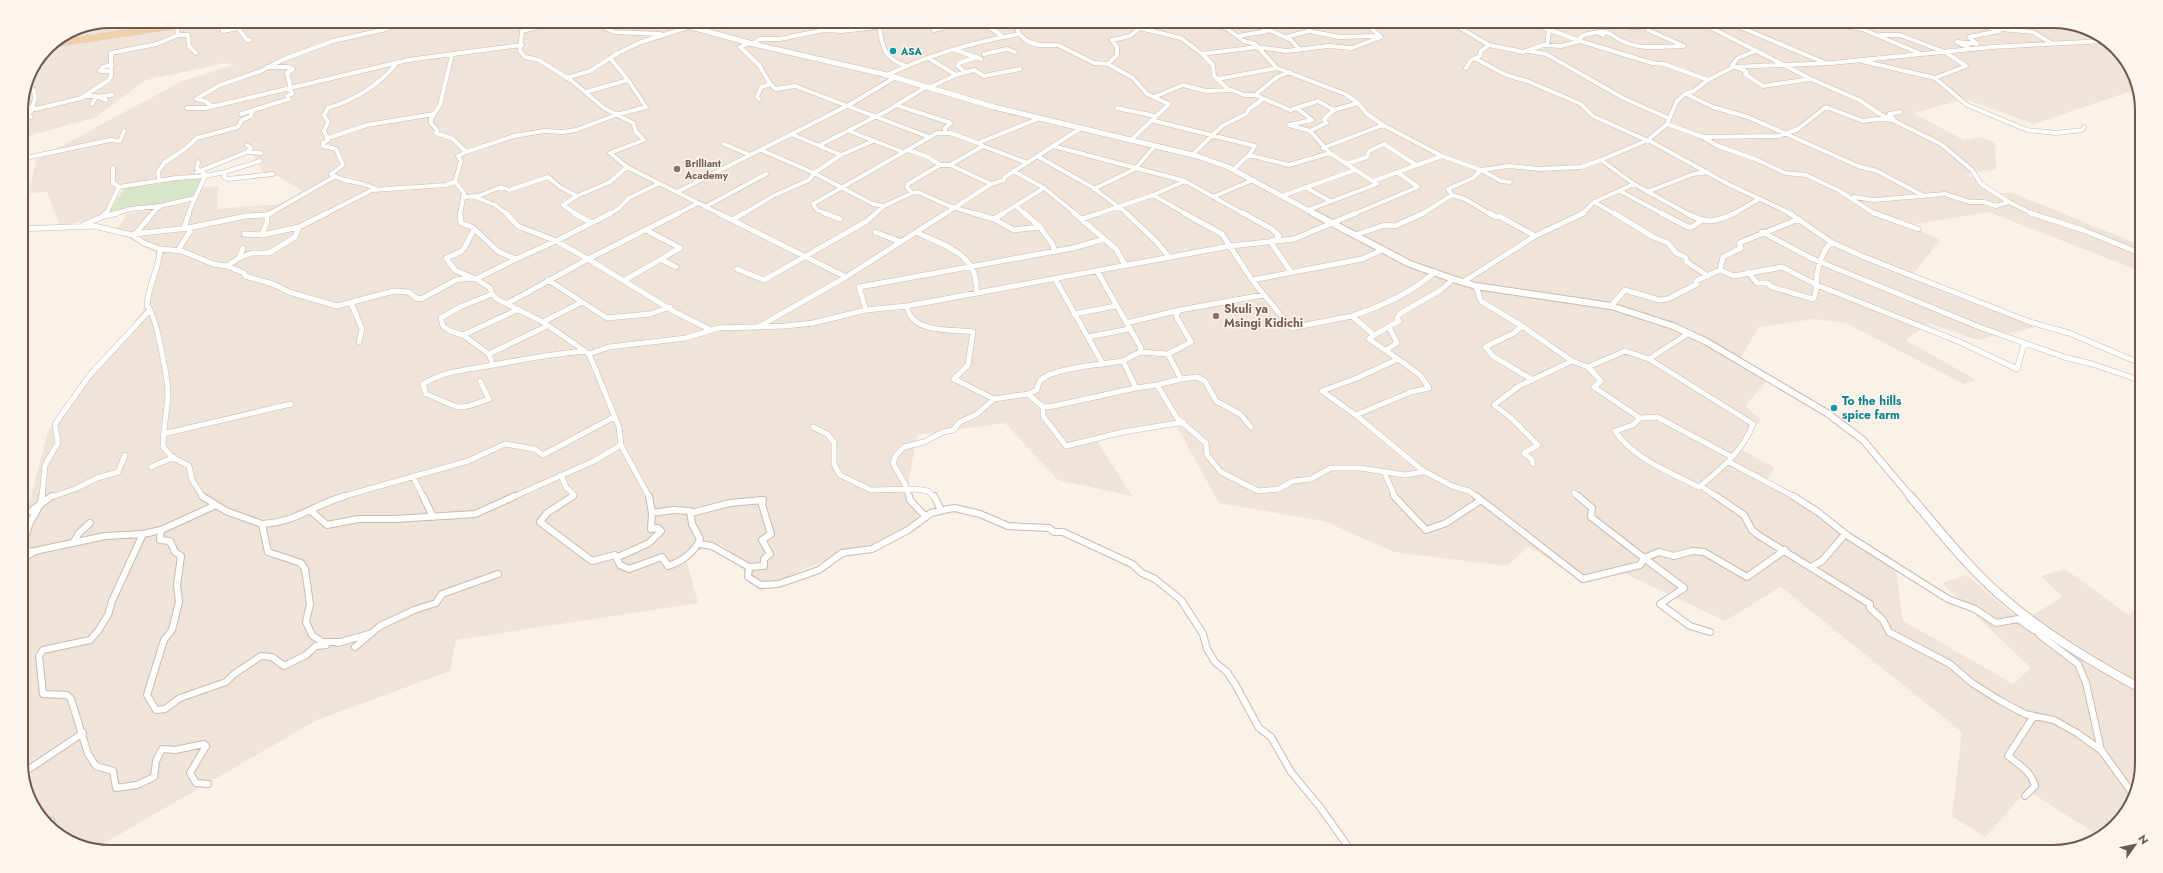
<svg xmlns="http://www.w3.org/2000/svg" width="2163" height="873" viewBox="0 0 2163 873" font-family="Jost,sans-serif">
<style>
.residential{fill:#f0e3d7}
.green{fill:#d7e6c8}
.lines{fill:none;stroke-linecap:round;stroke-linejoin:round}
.minor-far2-casing{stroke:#cab9af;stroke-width:5}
.minor-far1-casing{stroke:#cab9af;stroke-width:6}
.minor-casing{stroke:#cab9af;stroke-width:8}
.tertiary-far2-casing{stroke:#cab9af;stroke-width:6}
.tertiary-far1-casing{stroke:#cab9af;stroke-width:8}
.tertiary-casing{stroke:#cab9af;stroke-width:10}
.primary-casing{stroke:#d7d0ce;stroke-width:7}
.minor-far2{stroke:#fff;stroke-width:4}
.minor-far1{stroke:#fff;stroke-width:5}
.minor{stroke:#fff;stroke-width:6}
.tertiary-far2{stroke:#fff;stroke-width:5}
.tertiary-far1{stroke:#fff;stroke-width:6}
.tertiary{stroke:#fff;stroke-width:8}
.primary{stroke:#f0d0a9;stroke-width:6}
.culture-dot{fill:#0f9aa8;stroke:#fdf6ee;stroke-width:1.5}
.education-dot{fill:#8d6e63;stroke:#fdf6ee;stroke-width:1.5}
.labels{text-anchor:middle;stroke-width:3;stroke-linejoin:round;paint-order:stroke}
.far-culture-label{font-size:10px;font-weight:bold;fill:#0d838f;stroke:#fdf6ee;text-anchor:start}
.far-education-label{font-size:10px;font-weight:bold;fill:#785e54;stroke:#fdf6ee;text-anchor:start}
.education-label{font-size:12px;font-weight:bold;fill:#785e54;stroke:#fdf6ee;text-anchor:start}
.culture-label{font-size:12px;font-weight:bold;fill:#0d838f;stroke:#fdf6ee;text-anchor:start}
.rim{fill:none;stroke:#71584f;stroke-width:2}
</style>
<rect width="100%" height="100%" fill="#faf1e8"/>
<path class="residential" d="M110 21H2041L2065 30 2087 28 2127 60 2137 89 2034 124 1965 99 1913 113 1964 140 1979 137 1995 142 1996 169 1967 174 1998 193H2013L2142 246V272L1989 212 1909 225 1940 240 1910 278 2036 327 1977 340 1929 323 1906 340 1976 380 1964 384 1846 323 1814 319 1759 327 1737 363 1766 382 1745 406 1761 420 1737 447 1775 468 1765 482 1895 563 1903 621 2013 684 2031 668 1942 583 1966 575 2022 622 2062 597 2041 576 2065 569 2130 616 2142 597V763L2135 797 2101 837 2027 790 1985 837 1952 816 1962 732 1781 587 1725 621 1620 571 1579 579 1529 546 1507 566 1394 552 1324 521 1219 503 1176 425 1096 439 1132 496 1058 480 1005 423 917 435 908 486 921 527 808 567 760 591 721 544 685 554 698 603 456 640 450 671 317 720 94 849 76 845 39 817 21 769V520L25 518 48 432 142 312 159 255 115 231 128 213 188 203 195 188 218 186 217 209 279 204 302 191 278 176 266 178 252 153 188 177 123 184 107 216 60 226 47 192 29 193 36 160 182 81 234 65 225 63 146 80 96 117 21 138V104L28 76 47 47 76 28Z"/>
<path class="green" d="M204 177 193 198 108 214 124 188 163 180Z"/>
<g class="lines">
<defs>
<path id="minor-far2" d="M176 21 178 35H188L189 46 196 53
M225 21 221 25 223 31 238 28 247 40H250
M500 21 508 25 526 27V29
M963 21H975
M981 21 1002 36
M1015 21 1019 34 1027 41 1038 45H1058L1094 63 1108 64 1133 78 1147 94 1169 104 1131 140
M1201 21 1226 28 1244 41 1255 44 1277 68 1345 94 1358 103 1367 114 1383 125 1442 156 1481 170 1501 181 1510 182
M1237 21 1265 28 1267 31 1238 36
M1407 21 1412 23 1419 21
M1456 21 1461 24 1459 27 1489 45
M1526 21 1580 41 1652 63 1664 64 1708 80
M1603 21C1613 23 1630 29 1639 27L1636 25 1648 21
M1698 21 1811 79 1763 86 1745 74 1747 72 1732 65 1738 58 1755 51
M1726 21 1823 62
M1815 21 1862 29 1919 53
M1965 21 1990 28 2033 32 2051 43
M983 23 995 21
M879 28C884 50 883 57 906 66
M1140 28 1181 38 1202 54
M1265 28 1291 40 1300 50
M701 30 716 23 714 21
M934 30 942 28 939 21
M661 34 614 32 601 26 579 23 543 26 522 31 520 51 525 57 539 60 572 81 604 108 633 123 636 132 644 140 610 153 627 167 720 214
M1603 35 1598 32C1610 30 1616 40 1627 43 1644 50 1666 46 1684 46L1648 30 1650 27 1645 22
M1880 35H1900L1942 51
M1286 37 1309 31 1339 37 1377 36
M1577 40 1584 35 1598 32
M749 43 740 47 759 65 769 82 768 85 761 87 757 97 759 99
M752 44 760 39H780L824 30 842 31 929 21
M1547 45 1549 31
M1971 49 1957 42 1977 44 1969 37 1999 31
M956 50 981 59
M1529 51 1546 54 1623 98 1668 118
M984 54 1007 49 1015 52
M452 55 440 105 431 118V123L437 130 436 133 453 139 466 152 458 156 461 161 455 182 464 193 460 214
M930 59 956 75 974 70 984 76 1020 69
M1476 59 1506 75 1527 81 1581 104 1593 116 1646 140
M1862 61 1935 78 1966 66 1945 52
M1108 64 1117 55V47L1112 40 1130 36 1148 21
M1466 68 1471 60 1480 56 1481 51 1489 45 1523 52 1543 45 1561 46 1580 41
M110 71H100L103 67 112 65
M965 72 958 66 959 63 977 57
M887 75C928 55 974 42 1019 34
M566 78 590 71 618 53 641 42 689 27
M1935 78 1967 105 2027 130 2056 133 2082 130 2084 127
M1218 79 1277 68
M1811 79 1859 100 1880 114 1941 144 1972 170 1981 184 2009 202 2033 214
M769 82 775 89 795 86 929 137
M928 88 956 75
M1228 89 1214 76 1213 65 1202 54 1257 47 1286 51 1329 46 1352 48 1381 37 1363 21
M586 92 628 80 610 58
M1686 94 1713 107 1748 117 1858 166 1877 171 1922 195
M1255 95 1277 77 1290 72
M84 96H96L106 100
M1154 97 1183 85 1206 91 1232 90 1244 95H1255L1290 110 1318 101 1334 110 1358 103
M92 104 96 97 112 95
M896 105 951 123 945 128V132
M212 106 205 101 196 99 220 85 261 71 284 59 333 41 386 29 403 21
M32 107 35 99 34 90
M21 108 32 107 36 109 81 98 109 80 111 76V53L157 44 178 35
M187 108H206L408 60 522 45
M1117 108 1155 116
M1298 109 1312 120 1289 125 1310 131
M241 114 289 99 287 96 292 94 287 73 293 69 287 67H267
M21 115 28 114
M31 117 28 114 34 108
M1151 120 1255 146 1249 155 1233 170
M1667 124 1703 137 1718 146 1755 159 1785 173 1806 175 1838 190 1875 214
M849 131 903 152
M791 134 841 155 873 141
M1706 137 1778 136 1798 129 1826 107 1863 121 1878 119 1894 120 1889 114 1900 112
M328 138 367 125 434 114
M1648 140 1728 184 1792 214
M724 144 750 155
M247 145 251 148 247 152
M820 145 885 112 926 87
M983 146 1025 162
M1053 146 1185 181 1244 214
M1323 148 1383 125
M761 150 814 173 873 204 884 206
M908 150 928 157 940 165H950L983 146 978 143 1040 118
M466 152 514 136 544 131 563 132 576 130 616 115 646 107 628 80
M1330 153 1310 131 1326 123 1324 119 1334 110
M1192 155 1222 126 1246 114 1249 109 1263 99
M1249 155 1289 165 1330 153 1377 184
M1037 156 1092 187 1128 214
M21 159 110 140 120 141 124 131
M198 162 197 169 204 173 205 176 225 172 224 177 228 179 273 174
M1346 164 1367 157 1369 151 1384 144 1416 165
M950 165 991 184
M113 168V183L119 187
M1013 171 1044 188 1076 214
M197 172 247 152 261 153
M225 172 260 161
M159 180 158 172 164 163 185 149 197 138 238 127 242 120 251 116 252 112
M1373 181 1442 156
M1305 187 1330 201
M1094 189 1135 169 1155 146
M377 190C363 180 345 184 331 174L343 165 336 149 323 146V143L328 140 324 131 328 122 324 115 328 108C354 100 378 86 395 65
M1620 191 1663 214
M677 192 849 105 894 78
M1647 192 1693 174 1707 172
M912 193 918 192 949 206 976 214
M1153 195 1186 214
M1452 195 1448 189 1473 178 1481 170 1509 166 1539 169 1581 167 1601 160
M577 196 610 182 627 167
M1215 196 1253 180
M1282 196 1355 170
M464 197 478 196 501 187 509 190 548 177 560 187 577 196 563 205 576 214
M475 197 495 205 507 214
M1854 197 1874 200 1945 194 1970 202H1984L1996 206 2009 202
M1016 206 1025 214
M705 207 766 174
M1308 210 1377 184
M106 214 119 187 176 178 205 176 195 198 160 206 152 214
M114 214 130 209 160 206
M188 214 195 198
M269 214 334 177
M325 214 372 190 446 185 455 182
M609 214 618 209 629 198 658 184
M677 214 698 203
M743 214 773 196 809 180 814 173 841 155
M827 214 817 210 813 204 937 133H950L978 143
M875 214 884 206 912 193 907 187 908 184 940 165
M945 214 991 184 1004 180 1005 177 1081 128
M1002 214 1044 188
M1097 214 1153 195 1185 181
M1354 214 1418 187 1397 172
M1422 214 1452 195 1465 199 1490 214
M1582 214 1594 202
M1615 214 1594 202 1634 184
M1688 214 1634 184 1601 160 1648 140 1667 124 1677 101 1685 94 1694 91 1708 80 1733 67 1832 63 1992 47 2104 41
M1733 214 1759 199"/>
<path id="minor-far1" d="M460 213 461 223 472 227 499 252 516 259 556 241 588 259 508 303
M506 213 518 226 556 241 611 213
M574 213 590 222
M679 213 588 259 675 312 711 330
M718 213 846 277
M824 213 840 219
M973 213 994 219 1014 230 1040 227 1053 245 1054 251
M1024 213 1040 227
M1074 213 1116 249 1125 265
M1126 213 1156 241 1169 257
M1184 213 1222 234 1252 280 1291 328 1352 316 1374 335 1369 339 1398 359 1357 378 1322 391 1357 416 1422 470 1452 486 1469 491 1477 497
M1243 213 1272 229 1279 236 1276 239
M1489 213 1496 217 1499 216 1535 236
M1614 213 1653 237 1668 243 1676 253 1685 257 1687 262 1708 276
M1661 213 1688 227H1692L1701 221
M1686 213C1706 224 1714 223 1735 213
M1789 213 1831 242 1864 257 2030 322 2069 333 2142 364
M1874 213 1918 229
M2030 213 2083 230 2142 254
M267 215V222L262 235 299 227
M106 216 117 213
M994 219 1004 213
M1082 219 1100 213
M732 220 744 213
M83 225 102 217 106 213
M184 228 189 213
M21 229 94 226 132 235 144 243 160 249 182 251 213 264 227 266 244 273 245 276 273 284 289 292 337 306 394 291 409 292 416 298 421 299 456 280 470 278 476 279 490 288 492 294 497 299 543 322 589 354 619 427 621 445 649 497
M875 232 901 242
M916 232C945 246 980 254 976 293
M1762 232 1813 259 1982 328 2064 357 2092 364 2142 381
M136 233 153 213
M134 234 188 228 246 216 267 215 271 213
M244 234 262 235
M1355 235 1385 225 1395 226 1424 213
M1272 240V244L1291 272
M160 249C159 271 148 284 147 306 156 312 168 381 168 395 167 412 163 429 163 447L172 457 189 466 192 480 203 497
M182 251 179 249 190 231 188 228
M239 258 252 253H269L295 237 299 227 327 213
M662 260 676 267
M227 266 239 258 243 248
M737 269 764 280 867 221 876 213
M1720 270 1723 257 1741 248 1739 243 1799 219
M1748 272 1757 283H1767L1772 287 1813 299C1818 292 1816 282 1817 274 1819 262 1823 251 1831 242
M471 277 455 270 446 258C472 248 461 249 474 230
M476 279 516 259
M1055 279 1103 364
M548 280 607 318 650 314 670 307
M625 280 680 248 646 230
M1252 280 1362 259 1382 250
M1463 282 1535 236 1584 213
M1476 286 1481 301 1522 326
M492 294 460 307 441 318 443 326 450 331 463 335 519 309
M351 303 362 329 359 342
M907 306C911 334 952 329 973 332L968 365 954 379 994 399 1028 394 1043 407 1054 406 1136 388 1123 361 1140 352 1141 348 1097 271
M1611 306 1625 290 1659 300 1668 299 1697 284 1696 281 1720 270 1734 276 1782 267 1817 285 1960 342 2017 369 2024 344
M866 310 859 287 1073 248 1105 239
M1180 310 1176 314 1177 318 1191 342 1168 354 1181 379 1197 377 1205 381 1216 401 1240 414 1251 427
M1074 314 1116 306
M1352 316C1383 306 1411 293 1435 272
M543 322 582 302
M1126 323 1180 310 1263 295
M760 326 846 277 946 213
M463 335 489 354
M1374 335 1399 321 1397 318 1401 313 1441 290 1453 279
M1088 337 1129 329
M1386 350 1397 343 1389 327
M1140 352 1168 354
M589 354 609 347 686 338 718 328 785 326 813 323 866 310 907 306 1230 246 1294 239 1356 213
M1649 359 1689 333
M493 365 489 354 547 326
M1588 367 1601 381 1594 387 1640 418 1657 417 1732 457
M1533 380 1493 356 1485 347 1514 333 1522 326 1572 361
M480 381 489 399C480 402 468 408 458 407 452 406 435 397 426 394L423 384C447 370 467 370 494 365 524 359 554 354 585 351
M1157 385 1181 379
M1136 388 1157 385 1177 418 1206 443 1207 455 1221 472 1258 491 1279 489 1293 481 1311 479 1331 468H1360L1405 475 1423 472
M1028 394 1037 390C1038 385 1038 382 1042 379 1055 368 1104 364 1123 361
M1043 407V416L1066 446 1123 432 1184 422
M1356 415 1411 392 1429 388 1420 375 1398 359
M813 427 827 434 834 442V464L840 475 871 490 915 489 928 491 934 497
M163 434 291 404
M1729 462 1795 497
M1533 464 1532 460 1524 453 1538 445 1511 418 1494 405 1519 386 1572 361 1588 367 1625 351 1649 359 1753 424C1743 451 1721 469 1699 487 1670 472 1634 459 1615 431L1633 425 1640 418
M151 467 174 457
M1384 472 1395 497
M561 475 566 487 574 495 573 497
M413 476 423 497
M1701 486 1717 497
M1574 493 1579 497
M42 497 45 465 58 443 55 424 89 376 150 310
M51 497 75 489 97 478 118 472 125 455
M341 497 468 461 505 444 535 449 543 455 614 417
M513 497 594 461 621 445
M909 497 905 484 893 463 896 455 904 447 924 442 943 432 953 430 960 422 977 414 994 399"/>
<path id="minor" d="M202 496 226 511 262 524 268 552 301 563 305 569 310 604 306 622 312 635 322 642H340
M423 496 433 517
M573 496 547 513 540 522 592 561 615 555 620 565 629 569 662 557 668 566C681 562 695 552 700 539L692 524 690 511 673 510 652 513
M909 496 910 500 926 517
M934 496 941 510
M1394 496 1426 530 1446 523 1481 500
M1476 496 1583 579 1640 565 1644 558 1591 517 1592 508 1578 496
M1716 496 1744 515 1752 530 1758 535 1870 604V608L1883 620 1889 632 1950 664 1972 683 1999 700 2025 714 2054 720 2077 733 2102 751
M1793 496 1818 512 1848 536 1948 599 1975 609 1996 623 2018 619 2034 630
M311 511 327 525 358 519H395L475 514 515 496
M691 513 730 503 763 500 762 505 771 534 762 540 770 554 764 559V566L749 567
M21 514 31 511 52 496
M262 524C297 522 313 505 345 496
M161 530 160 540 170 541 175 552 181 556 177 585 179 602 172 630 164 640 147 695 156 710 165 709 180 698 226 682 234 674 261 656 272 657 284 666 306 655 316 646 326 645
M143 534 112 601 108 615 98 631 90 640 43 650 39 656 43 694 67 695 71 699 88 754 96 766 113 771 116 788 137 785 154 777 156 761 162 749 175 750 204 744 206 746 190 773 196 783 208 784
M73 543 79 533 90 523
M699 544 712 546 749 567 748 577 761 585 778 584 793 579 819 570 842 553 872 549 908 530 931 513 948 509 955 508 980 514 1008 526 1049 528 1054 532H1063L1132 564 1142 573 1155 579 1181 600 1203 634 1207 649 1215 662 1227 672 1235 684 1259 728 1271 737 1291 772 1320 807 1352 852
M21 545C26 538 26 536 28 528 31 516 41 509 42 496
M21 552 35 551 105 536 143 534 161 530 216 505
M618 557 649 543 661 531 658 528 651 529 652 513 649 496
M21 560 35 551
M1811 567 1822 561 1845 534
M2034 627 2040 635 2078 664 2086 683 2101 750 2135 797
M1710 632 1690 626 1660 604 1684 588 1644 558 1659 552 1674 556 1692 551 1704 552 1747 577 1785 550
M337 643 369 634
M355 647 380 626 414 610 436 603 442 594 498 574
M23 773 83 733
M2025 796 2035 786C2031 771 2019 765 2008 756L2034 716
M44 821H51L50 825"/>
<path id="tertiary-far2" d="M670 21 749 43 887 75 994 107 1197 156 1228 167 1315 214"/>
<path id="tertiary-far1" d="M1313 213 1410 264 1453 279 1476 286 1611 306 1673 326 1707 342 1827 413 1863 440 1911 497"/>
<path id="tertiary" d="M1910 496C1939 530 1967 566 2000 595 2043 633 2092 662 2142 689"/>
<path id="primary" d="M52 44 206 21"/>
</defs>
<use href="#minor-far2" class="minor-far2-casing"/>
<use href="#minor-far1" class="minor-far1-casing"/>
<use href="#minor" class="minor-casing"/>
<use href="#tertiary-far2" class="tertiary-far2-casing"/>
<use href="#tertiary-far1" class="tertiary-far1-casing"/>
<use href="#tertiary" class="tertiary-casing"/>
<use href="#primary" class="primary-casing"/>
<use href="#minor-far2" class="minor-far2"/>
<use href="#minor-far1" class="minor-far1"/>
<use href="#minor" class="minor"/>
<use href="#tertiary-far2" class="tertiary-far2"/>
<use href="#tertiary-far1" class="tertiary-far1"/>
<use href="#tertiary" class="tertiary"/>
<use href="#primary" class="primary"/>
</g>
<g class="culture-dot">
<circle cx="893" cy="51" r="4"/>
<circle cx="1834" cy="408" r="4"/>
</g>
<g class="education-dot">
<circle cx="677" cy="169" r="4"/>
<circle cx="1216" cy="316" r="4"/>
</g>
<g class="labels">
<g class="far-culture-label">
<text x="901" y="55">ASA</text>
</g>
<g class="far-education-label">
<text x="685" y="167">Brilliant<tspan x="685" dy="12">Academy</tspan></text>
</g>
<g class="education-label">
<text x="1224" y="313">Skuli ya<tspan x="1224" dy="14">Msingi Kidichi</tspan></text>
</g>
<g class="culture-label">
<text x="1842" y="405">To the hills<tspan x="1842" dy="14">spice farm</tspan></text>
</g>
</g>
<path d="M0 0H2163V873H0ZM110 28H2053A82 82 0 0 1 2135 110V763A82 82 0 0 1 2053 845H110A82 82 0 0 1 28 763V110A82 82 0 0 1 110 28Z" fill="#fdf6ee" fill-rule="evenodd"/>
<path class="rim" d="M110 28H2053A82 82 0 0 1 2135 110V763A82 82 0 0 1 2053 845H110A82 82 0 0 1 28 763V110A82 82 0 0 1 110 28Z"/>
<g transform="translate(2135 845) rotate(57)" stroke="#fdf6ee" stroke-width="3" paint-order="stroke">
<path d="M0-3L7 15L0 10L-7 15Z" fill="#71584f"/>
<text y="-6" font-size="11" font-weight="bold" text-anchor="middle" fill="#71584f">N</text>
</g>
</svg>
